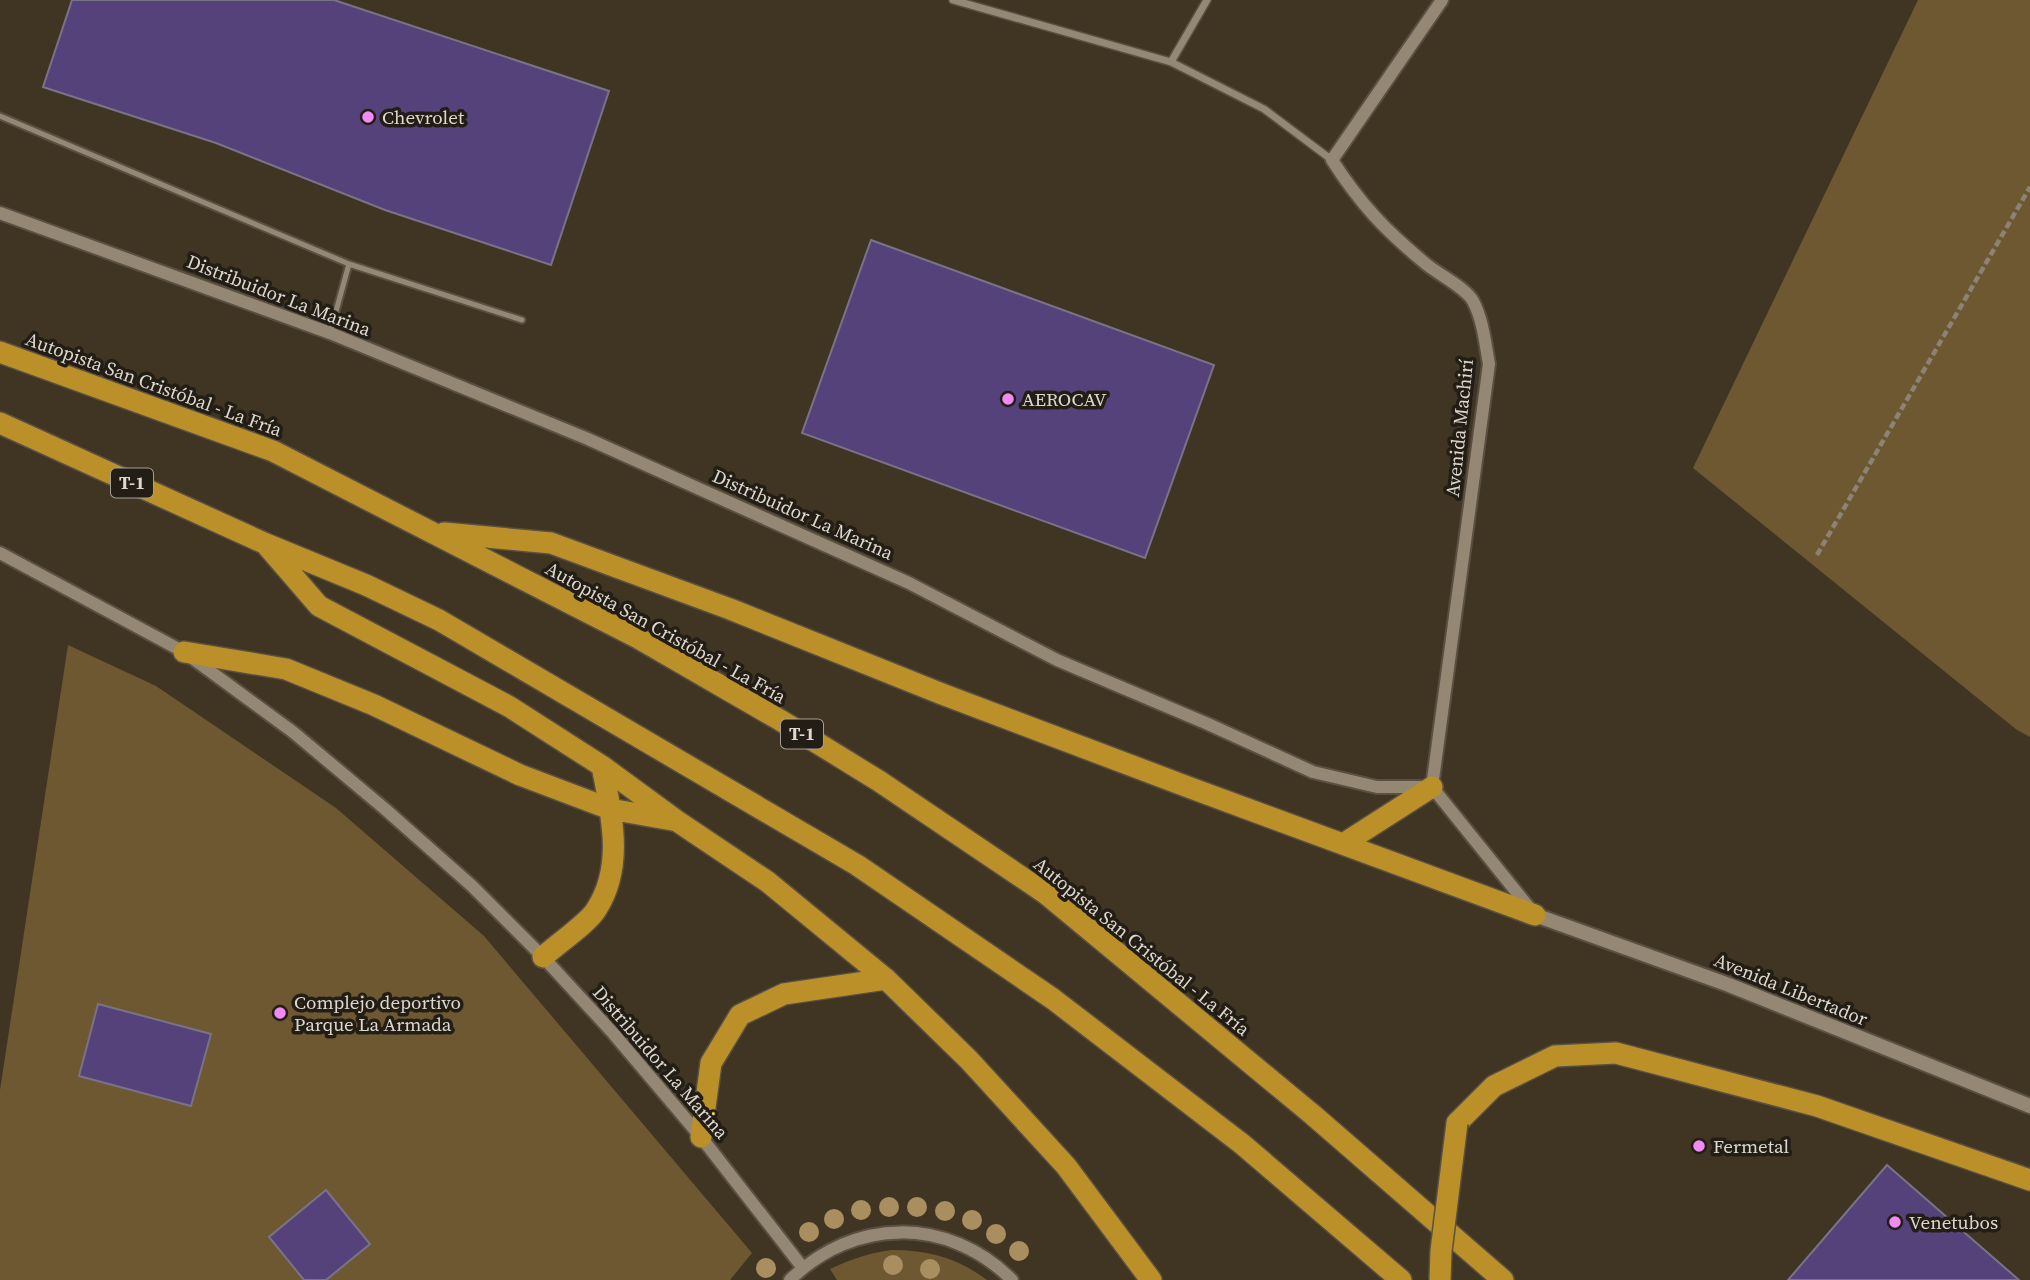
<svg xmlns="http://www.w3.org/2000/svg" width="2030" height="1280" viewBox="0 0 2030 1280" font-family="'Source Serif 4',serif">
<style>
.green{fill:#6e5832}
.building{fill:#56427a;stroke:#797388;stroke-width:2}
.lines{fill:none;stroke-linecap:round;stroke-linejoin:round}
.service-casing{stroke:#5a5041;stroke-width:9}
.minor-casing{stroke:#5a5041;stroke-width:10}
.tertiary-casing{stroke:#5a5041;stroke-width:16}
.secondary-casing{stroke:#5a5041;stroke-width:18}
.motorway-casing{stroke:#5a5041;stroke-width:24}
.path{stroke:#8c8375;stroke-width:4.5;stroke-dasharray:7 3.5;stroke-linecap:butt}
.service{stroke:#948773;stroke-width:5}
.minor{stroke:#948773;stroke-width:7}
.tertiary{stroke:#948773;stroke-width:12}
.secondary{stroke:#948773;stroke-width:14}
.motorway{stroke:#bc9029;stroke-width:21}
.motorway-bridge-casing{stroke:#5a5041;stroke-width:24;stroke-linecap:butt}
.motorway-bridge{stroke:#bc9029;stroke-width:21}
.tree{fill:#a98e60}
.poi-dot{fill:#f28af3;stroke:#221d15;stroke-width:2.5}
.labels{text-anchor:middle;stroke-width:7;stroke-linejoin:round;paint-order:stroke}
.shield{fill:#221d15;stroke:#a69f96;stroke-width:2}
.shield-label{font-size:18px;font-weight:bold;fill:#ded7cd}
.poi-label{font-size:19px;fill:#ded7cd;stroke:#221d15;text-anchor:start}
.street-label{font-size:19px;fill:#ded7cd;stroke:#221d15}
</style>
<rect width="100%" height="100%" fill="#403523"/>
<path class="green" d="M1918 0H2030V737L2017 730 1693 468Z
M68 645 156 686 336 808 484 936 752 1253 730 1280H0V1090Z
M892 1250C928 1250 958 1258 987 1280H837L830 1269C851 1259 869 1253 892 1250Z"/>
<path class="building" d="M72 0H334L609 91 551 265 385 210 216 143 43 87Z
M871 240 1214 365 1145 558 802 433Z
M98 1004 211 1034 191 1106 79 1076Z
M1887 1165 2019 1280H1788Z
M326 1190 370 1244 326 1280H304L269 1237Z"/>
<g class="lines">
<defs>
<path id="service" d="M0 116 349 264
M330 333 349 264 522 320"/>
<path id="minor" d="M953 0 1171 62 1264 109 1332 160
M1171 62 1207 0"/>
<path id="tertiary" d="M0 213 330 333 588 439 909 583 1057 660 1208 724 1313 772 1377 787H1426
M0 553 184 652 293 732 385 809 472 886 543 957 613 1033 701 1137 803 1268
M1432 787 1489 364C1485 342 1483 320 1473 301 1466 288 1438 274 1426 264 1385 230 1361 205 1332 160L1442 0
M1432 787 1531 910
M790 1280C854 1217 948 1216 1012 1280"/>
<path id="secondary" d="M1535 915 1729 985 2030 1106"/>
<path id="motorway" d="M0 352 273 451 638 638 780 720 879 781 1045 893 1313 1115 1503 1280
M0 423 264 543 366 585 439 620 857 865 1053 999 1242 1144 1401 1280
M444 533 551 543 730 609 942 694 1188 787 1535 915
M268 547 319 606 510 707 602 766 677 821 768 882 886 979 969 1060 1066 1166 1151 1280
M184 652 286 669 374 705 520 775 610 809 672 820
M1343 844 1432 787
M543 957C556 945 588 923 596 910 625 866 611 813 602 766
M1457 1123 1494 1086 1555 1056 1616 1053 1817 1106 2030 1180
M701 1137 711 1063 740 1015 784 994 886 979"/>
</defs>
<use href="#service" class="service-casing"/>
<use href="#minor" class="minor-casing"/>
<use href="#tertiary" class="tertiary-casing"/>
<use href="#secondary" class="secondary-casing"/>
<use href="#motorway" class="motorway-casing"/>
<path class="path" d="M1817 555 2030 187"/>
<use href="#service" class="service"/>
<use href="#minor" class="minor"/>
<use href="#tertiary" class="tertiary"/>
<use href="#secondary" class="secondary"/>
<use href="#motorway" class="motorway"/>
<defs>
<path id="motorway-bridge" d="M1440 1280 1441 1251 1457 1123"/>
</defs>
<use href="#motorway-bridge" class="motorway-bridge-casing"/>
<use href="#motorway-bridge" class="motorway-bridge"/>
</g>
<g class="tree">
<circle cx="889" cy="1207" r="10"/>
<circle cx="917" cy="1207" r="10"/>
<circle cx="861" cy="1210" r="10"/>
<circle cx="945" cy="1211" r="10"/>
<circle cx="834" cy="1219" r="10"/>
<circle cx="972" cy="1220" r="10"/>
<circle cx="809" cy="1232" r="10"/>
<circle cx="996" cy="1234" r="10"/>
<circle cx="1019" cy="1251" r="10"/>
<circle cx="893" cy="1265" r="10"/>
<circle cx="766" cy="1268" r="10"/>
<circle cx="930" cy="1269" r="10"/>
</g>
<g class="poi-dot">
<circle cx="368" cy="117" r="7"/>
<circle cx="1008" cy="399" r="7"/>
<circle cx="280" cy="1013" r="7"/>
<circle cx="1699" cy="1146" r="7"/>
<circle cx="1895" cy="1222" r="7"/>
</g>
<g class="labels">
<g class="shield">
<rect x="111" y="468.5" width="42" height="29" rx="5"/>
<rect x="781" y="719.5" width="42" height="29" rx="5"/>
</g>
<g class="shield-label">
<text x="132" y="489">T-1</text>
<text x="802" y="740">T-1</text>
</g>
<g class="poi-label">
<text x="382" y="124">Chevrolet</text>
<text x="1022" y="406">AEROCAV</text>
<text x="294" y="1009">Complejo deportivo<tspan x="294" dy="22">Parque La Armada</tspan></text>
<text x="1713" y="1153">Fermetal</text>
<text x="1909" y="1229">Venetubos</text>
</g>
<g class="street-label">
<text transform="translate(279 295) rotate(21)" y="7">Distribuidor La Marina</text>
<text transform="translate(154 384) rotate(20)" y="7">Autopista San Cristóbal - La Fría</text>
<text transform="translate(1459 428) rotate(-84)" y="7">Avenida Machirí</text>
<text transform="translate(803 514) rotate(24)" y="7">Distribuidor La Marina</text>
<text transform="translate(666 632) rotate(29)" y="7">Autopista San Cristóbal - La Fría</text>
<text transform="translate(1142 946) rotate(39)" y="7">Autopista San Cristóbal - La Fría</text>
<text transform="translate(1791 989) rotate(22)" y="7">Avenida Libertador</text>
<text transform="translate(661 1062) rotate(49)" y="7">Distribuidor La Marina</text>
</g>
</g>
</svg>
